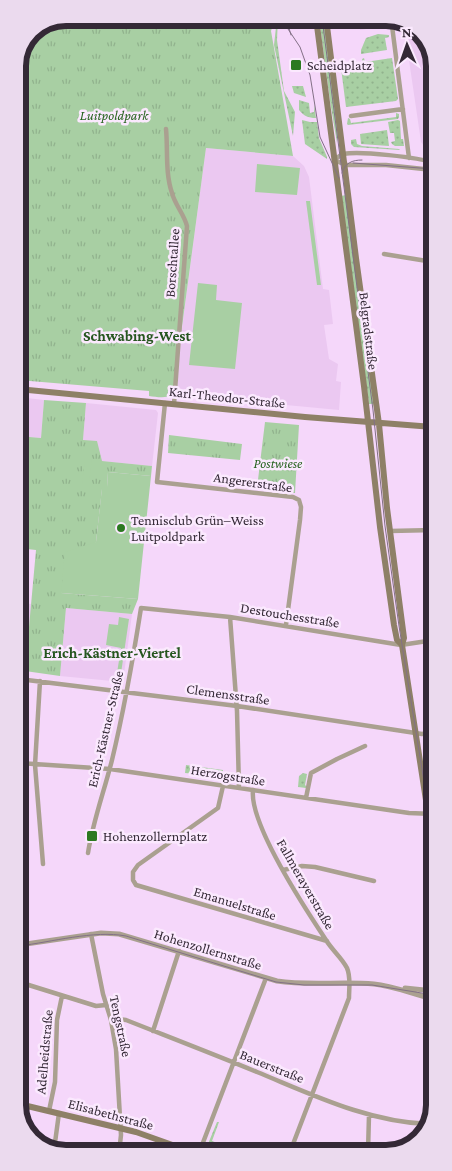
<svg xmlns="http://www.w3.org/2000/svg" width="452" height="1171" viewBox="0 0 452 1171" font-family="'Crimson Pro',serif">
<style>
.built{fill:#ebc8f1}
.grass{fill:url(#grass-dots)}
.park{fill:url(#park-tufts)}
.pitch{fill:#a8cfa3}
.lines{fill:none;stroke-linecap:round;stroke-linejoin:round}
.minor{stroke:#aaa090;stroke-width:4.5}
.tertiary{stroke:#aaa090;stroke-width:5}
.secondary{stroke:#8e8067;stroke-width:6}
.tram{stroke:#837086;stroke-width:1}
.poi-dot{fill:#2c7921;stroke:#fbe9fe;stroke-width:2}
.labels{text-anchor:middle;stroke-width:5;stroke-linejoin:round;paint-order:stroke}
.poi-label{font-size:14px;fill:#342936;stroke:#fbe9fe;text-anchor:start}
.park-label{font-size:14px;font-style:italic;fill:#286420;stroke:#fbe9fe}
.street-label{font-size:14px;fill:#342936;stroke:#fbe9fe}
.neighbourhood-label{font-size:15px;font-weight:bold;fill:#26561f;stroke:#fbe9fe}
.rim{fill:none;stroke:#342936;stroke-width:6}
</style>
<defs>
<pattern id="grass-dots" width="8" height="8" patternUnits="userSpaceOnUse" patternTransform="scale(1.25)"><rect width="8" height="8" fill="#a8cfa3"/><path d="M2 2h.1M6 6h.1" fill="none" stroke="#91b28d" stroke-width="1.8" stroke-linecap="round"/></pattern>
<pattern id="park-tufts" width="24" height="20" patternUnits="userSpaceOnUse" patternTransform="scale(1.25)"><rect width="24" height="20" fill="#a8cfa3"/><path d="M3 7l-1-3M5 7V3M7 7l1-3M15 17l-1-3M17 17v-4M19 17l1-3" fill="none" stroke="#91b28d"/></pattern>
</defs>
<rect width="100%" height="100%" fill="#f5d7fa"/>
<path class="built" d="M359 18H385L387 26 360 30Z
M402 23 418 29 433 53V151L427 150 421 142 404 26H402Z
M206 148 293 156 304 166 309 177 323 289 329 290 333 324 324 325 329 359 338 364 336 381 341 382 339 410 243 401 234 395 174 388Z
M18 397 44 400 41 438 18 436Z
M86 403 156 410 158 413 152 466 101 461 83 440Z
M18 603 32 604 25 671H19Z
M66 608 132 614 123 682 60 676Z"/>
<path class="grass" d="M277 18H278L277 40 284 91 295 112 293 136 274 45Z
M319 18H324L339 137 337 138V143L330 101Z
M378 34 389 35V37L385 38 387 50 361 54V50L366 38Z
M364 58 365 62 392 58 398 99 396 101 346 107 341 68 363 64 362 59Z
M292 86H303L306 97 294 93Z
M299 100 309 103 310 113 314 112V104L316 118C308 118 304 116 299 110Z
M396 113 399 114V117L398 119 348 125 347 124 348 118 350 119 351 123 396 117Z
M302 120 310 122H317L319 138 327 157V159L305 144Z
M398 120 400 121 401 139H403L404 146H395L392 144 391 142 395 141 394 133H390L388 122Z
M387 130 389 146 361 144 360 134Z
M356 139 357 144 362 146 399 149 400 150 354 147 351 144V140Z
M346 195 374 407 373 404H369L341 196Z
M186 765 223 770V772L225 773V777L185 773Z
M303 773 307 774 305 785 306 786V788L298 787 299 776Z
M217 1122H219L212 1141 244 1153H229L208 1144Z"/>
<path class="park" d="M66 18H275L271 31 293 156 206 148 173 394C167 399 157 397 149 396V391L18 380V63L32 32Z
M44 400 86 403 83 440 97 441 102 461 152 466 151 476 108 472 107 488 102 489 96 542 61 593 138 599 132 614 66 608 60 676 25 671 36 550 18 548V436L41 438Z
M265 422 299 425 295 493 257 488Z
M169 435 242 444 240 460 168 453Z"/>
<path class="pitch" d="M257 164 300 168 297 195 255 192Z
M306 201H310L321 285H317Z
M198 283 217 285 216 300 242 303 235 369 189 365Z
M85 459 92 460 89 484 82 483Z
M108 472 151 476 138 599 61 593 65 552 96 542 102 488 107 487Z
M119 617 129 619 120 680 116 679 121 648 106 645 109 624 118 625Z"/>
<g class="lines">
<path class="minor" d="M391 18 409 158
M351 116 403 109
M166 129C168 149 165 173 172 193 175 205 184 214 187 226L174 404
M334 160C337 158 340 155 344 154 359 151 419 157 433 163
M334 160 346 165H386L433 170
M384 254 433 262
M165 403 157 482 293 497 299 500 301 507 300 520 286 625
M390 531 434 530
M230 617 237 711 239 788
M19 679 237 706 422 734 434 732
M40 681 35 765 43 864
M19 763 110 769 409 813 434 814
M223 786 218 808 138 865 133 872V880L136 885 327 941
M253 790C249 824 306 910 326 940 332 950 342 958 347 968 351 977 349 988 349 998L290 1152
M306 798 311 773 337 759 365 746
M88 853C93 821 104 792 112 760 124 710 133 659 141 608L230 617 401 645 434 640
M283 870 302 866 315 867 374 881
M91 934 103 994 111 1020 116 1049 121 1135 119 1153
M19 982 96 1006 106 1005
M111 1020 118 1019 126 1020C169 1037 213 1054 257 1072 311 1094 368 1122 428 1124
M153 1031 179 951
M49 1111 55 1082 57 1020 62 996
M54 1150 59 1113
M368 1152 369 1115
M199 1153 266 978"/>
<path class="tertiary" d="M19 945 101 933 119 934 277 981C309 986 341 981 374 984 395 986 414 995 434 999
M405 988 434 991"/>
<path class="secondary" d="M316 18 364 386 380 527 394 625 397 640 402 645
M326 18 356 258 379 424 387 508 404 638 402 645 434 852
M18 389 305 417 433 427
M19 1104 136 1132 195 1153"/>
<path class="tram" d="M286 18 291 35
M322 18 373 410 385 526 399 626 434 844
M288 29 300 47 310 75 320 137 339 178
M353 163 433 169
M342 173C345 163 352 160 362 160
M431 837 434 857
M19 946C52 942 94 930 126 936L276 982 304 985H372L434 995"/>
</g>
<g class="poi-dot">
<rect x="290" y="59" width="12" height="12" rx="2.5"/>
<circle cx="121" cy="528" r="5"/>
<rect x="86" y="830" width="12" height="12" rx="2.5"/>
</g>
<g class="labels">
<g class="poi-label">
<text x="307" y="70">Scheidplatz</text>
<text x="131" y="525">Tennisclub Grün–Weiss<tspan x="131" dy="16">Luitpoldpark</tspan></text>
<text x="103" y="841">Hohenzollernplatz</text>
</g>
<g class="park-label">
<text x="114" y="120">Luitpoldpark</text>
<text x="278" y="468">Postwiese</text>
</g>
<g class="street-label">
<text transform="translate(172 263) rotate(-86)" y="5">Borschtallee</text>
<text transform="translate(369 331) rotate(83)" y="5">Belgradstraße</text>
<text transform="translate(227 397) rotate(6)" y="5">Karl-Theodor-Straße</text>
<text transform="translate(253 482) rotate(8)" y="5">Angererstraße</text>
<text transform="translate(290 615) rotate(9)" y="5">Destouchesstraße</text>
<text transform="translate(228 694) rotate(8)" y="5">Clemensstraße</text>
<text transform="translate(105 729) rotate(-77)" y="5">Erich-Kästner-Straße</text>
<text transform="translate(228 775) rotate(9)" y="5">Herzogstraße</text>
<text transform="translate(306 884) rotate(60)" y="5">Fallmerayerstraße</text>
<text transform="translate(235 903) rotate(17)" y="5">Emanuelstraße</text>
<text transform="translate(208 949) rotate(17)" y="5">Hohenzollernstraße</text>
<text transform="translate(121 1026) rotate(78)" y="5">Tengstraße</text>
<text transform="translate(44 1052) rotate(-85)" y="5">Adelheidstraße</text>
<text transform="translate(272 1066) rotate(22)" y="5">Bauerstraße</text>
<text transform="translate(111 1114) rotate(15)" y="5">Elisabethstraße</text>
</g>
<g class="neighbourhood-label">
<text x="137" y="341">Schwabing-West</text>
<text x="112" y="658">Erich-Kästner-Viertel</text>
</g>
</g>
<path d="M0 0H452V1171H0ZM66 26H386A40 40 0 0 1 426 66V1105A40 40 0 0 1 386 1145H66A40 40 0 0 1 26 1105V66A40 40 0 0 1 66 26Z" fill="#ebdaee" fill-rule="evenodd"/>
<path class="rim" d="M66 26H386A40 40 0 0 1 426 66V1105A40 40 0 0 1 386 1145H66A40 40 0 0 1 26 1105V66A40 40 0 0 1 66 26Z"/>
<g transform="translate(407 45) rotate(358)" stroke="#fbe9fe" stroke-width="4" paint-order="stroke">
<path d="M0-4L9 19L0 12L-9 19Z" fill="#342936"/>
<text y="-8" font-size="14" font-weight="bold" text-anchor="middle" fill="#342936">N</text>
</g>
</svg>
